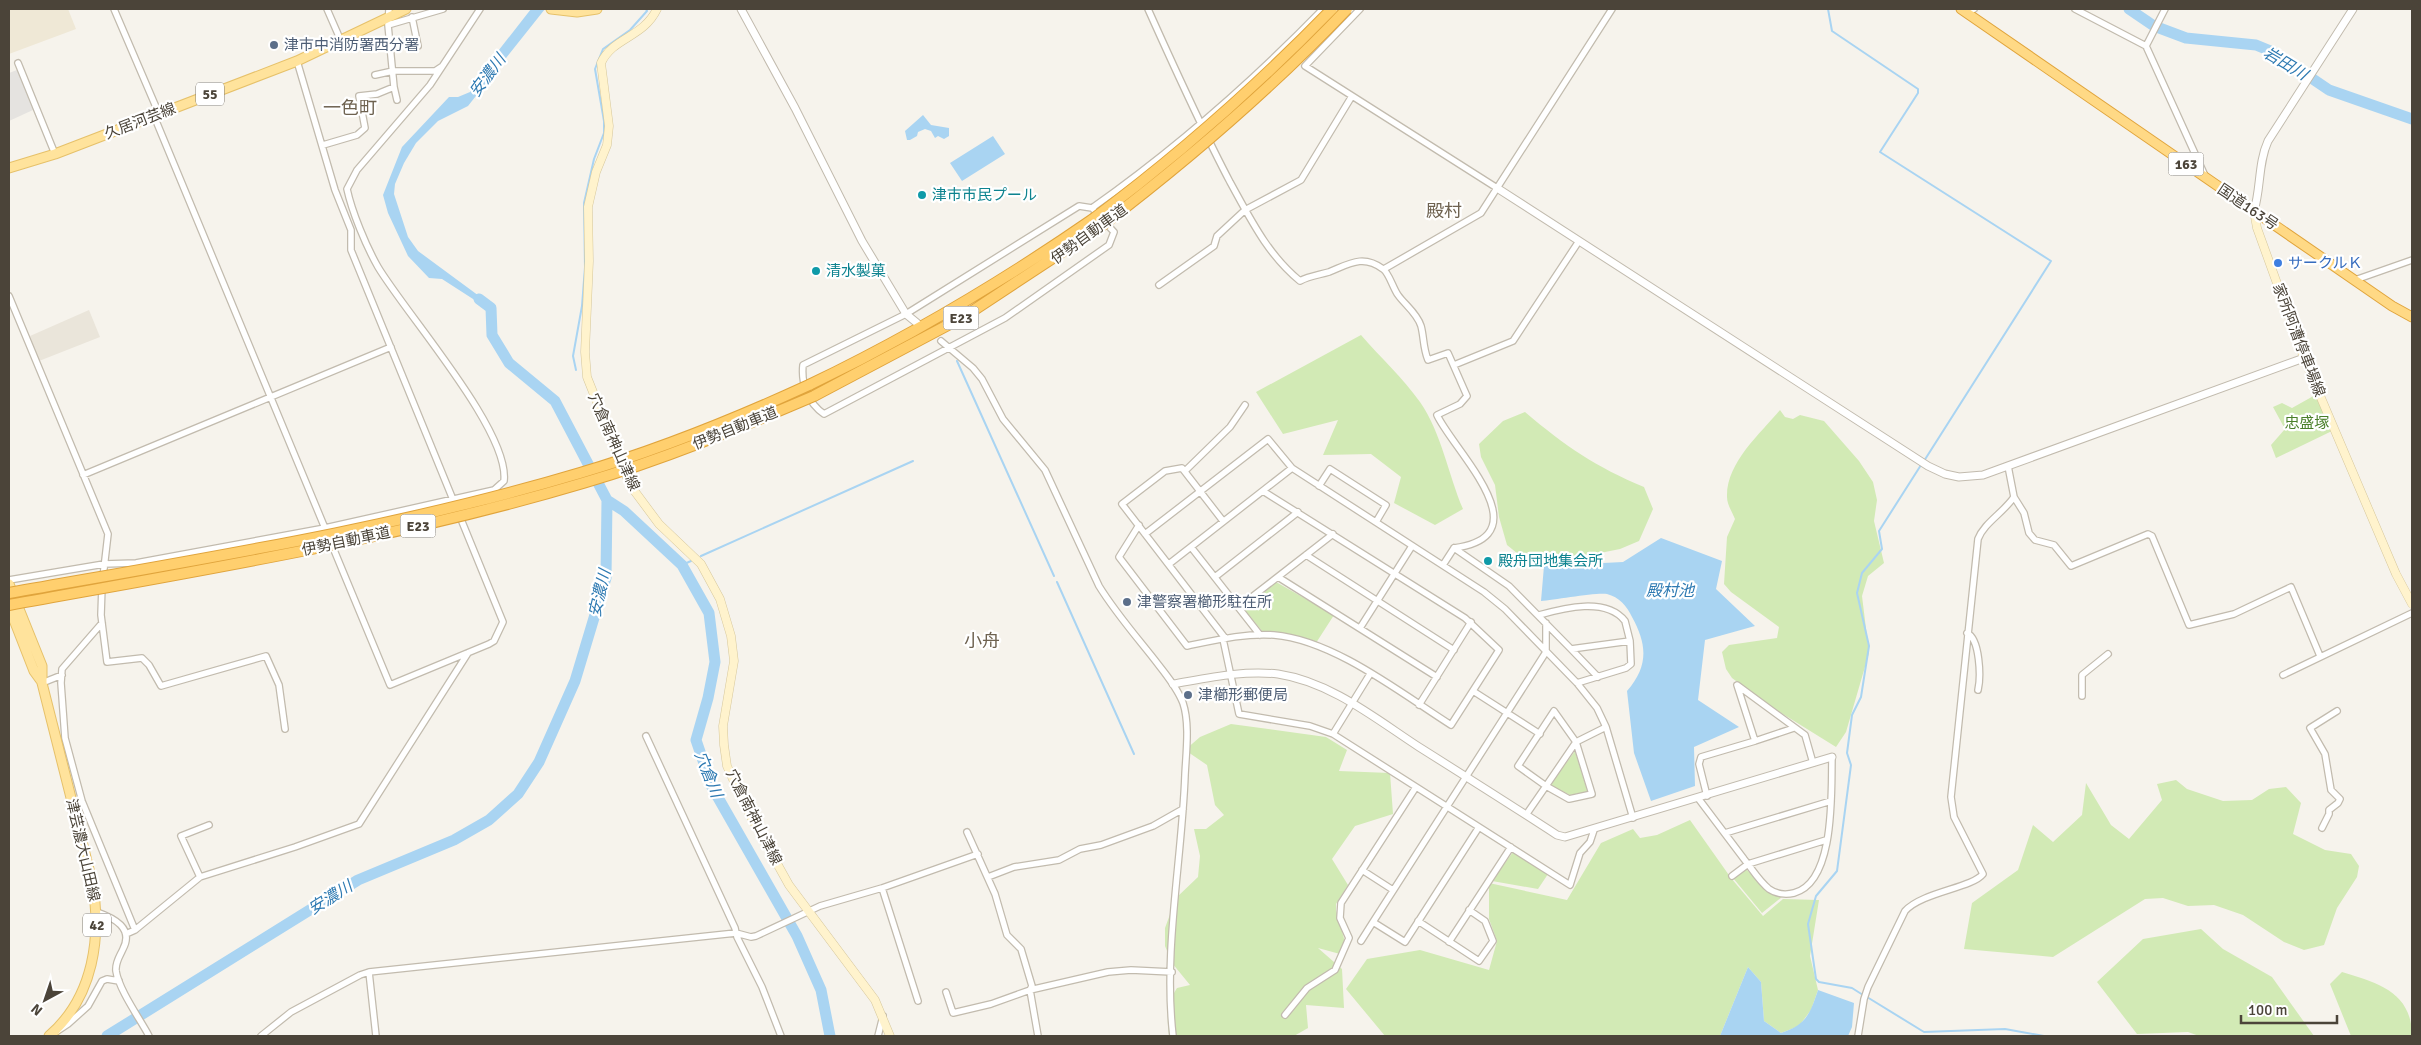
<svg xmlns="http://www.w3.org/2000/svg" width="2421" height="1045" viewBox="0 0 2421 1045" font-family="Signika,'Noto Sans JP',sans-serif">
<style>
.residential{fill:#eae5da}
.education{fill:#efe8d6}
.green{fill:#d2eab5}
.parking{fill:#e5e3e0}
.water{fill:#a9d4f2}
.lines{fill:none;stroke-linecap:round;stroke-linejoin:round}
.stream{stroke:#a9d4f2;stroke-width:2}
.river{stroke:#a9d4f2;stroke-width:11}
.minor-casing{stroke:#c2bbae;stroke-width:8}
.tertiary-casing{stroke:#c2bbae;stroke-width:9}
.secondary-casing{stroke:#d6c79b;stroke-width:9}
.primary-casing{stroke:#e6c16a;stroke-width:11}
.trunk-casing{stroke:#e0a43c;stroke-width:11}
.motorway-casing{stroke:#e0a43c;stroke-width:12}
.minor{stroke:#fff;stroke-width:5.5}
.tertiary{stroke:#fff;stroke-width:7}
.secondary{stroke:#fff3cd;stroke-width:8}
.primary{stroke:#ffe39c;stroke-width:9}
.trunk{stroke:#ffd985;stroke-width:9}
.motorway{stroke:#ffcf6e;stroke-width:10}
.motorway-bridge-casing{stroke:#e0a43c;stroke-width:12;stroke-linecap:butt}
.motorway-bridge{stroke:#ffcf6e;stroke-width:10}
.service-dot{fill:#5c6f8a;stroke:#fff;stroke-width:2}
.culture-dot{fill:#0f9aa8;stroke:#fff;stroke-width:2}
.shop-dot{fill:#3f7fe0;stroke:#fff;stroke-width:2}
.labels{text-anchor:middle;stroke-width:4.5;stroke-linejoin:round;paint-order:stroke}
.shield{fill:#fff;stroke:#817c74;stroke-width:1}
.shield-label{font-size:14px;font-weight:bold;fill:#4b4439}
.service-label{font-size:15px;fill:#4e5e75;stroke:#fff;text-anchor:start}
.street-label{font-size:15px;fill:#4b4439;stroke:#fff}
.culture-label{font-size:15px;fill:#0d838f;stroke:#fff;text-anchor:start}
.shop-label{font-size:15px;fill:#366cbe;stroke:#fff;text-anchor:start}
.park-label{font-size:15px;fill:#4a7f2a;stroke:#fff}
.water-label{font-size:16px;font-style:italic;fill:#2e7ab2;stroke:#fff}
.quarter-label{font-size:18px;fill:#6e6250;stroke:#fff}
</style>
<rect width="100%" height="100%" fill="#f6f3ec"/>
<path class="residential" d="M89 310 100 337 39 361 30 336Z"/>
<path class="education" d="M9 9H68L76 29 9 54Z"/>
<path class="green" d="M1361 335C1380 357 1403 378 1420 402 1442 434 1448 474 1463 509L1435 525 1394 503 1401 477 1371 454 1323 455 1338 420 1283 434 1256 392Z
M2317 394 2332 431 2276 458 2271 445 2285 429 2273 407 2282 403 2292 408Z
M1780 410 1785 417 1793 419 1800 415 1824 421 1859 461 1873 482 1877 500 1874 521 1884 563 1868 576 1862 596 1869 653 1846 732 1836 747 1770 706 1732 678 1726 669 1722 652 1729 645 1777 638 1779 627 1731 592 1724 584 1727 537 1735 519C1732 512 1727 504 1727 497 1726 463 1760 434 1780 410Z
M1525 412C1565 446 1596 467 1644 487L1653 509 1639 541 1620 549 1595 554 1540 561 1523 558 1507 545 1499 517 1495 485 1481 457 1479 444 1503 421Z
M1276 582 1334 615 1316 643 1289 635 1262 631 1244 609Z
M1231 724 1326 737 1347 750 1339 771 1390 773 1393 814 1355 826 1332 859 1348 885 1336 904V910L1345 942 1340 954 1318 948 1342 969 1344 1008 1306 1005 1308 1028 1294 1036H1169C1167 1017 1166 1005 1177 988L1190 985 1172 963 1165 946V928L1176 898 1198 877 1200 856 1194 829H1206L1224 815 1215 805 1207 765 1185 750 1200 737Z
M1575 751 1587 790V792L1570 795 1552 786 1551 784Z
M2176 780 2187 789 2223 801 2252 800 2269 789 2286 787 2301 803 2293 834 2325 850 2351 854 2359 866 2357 877 2337 908 2324 945 2304 950 2284 942 2243 915 2214 905 2188 906 2163 898 2145 899 2053 957 1964 949 1972 903 2018 870 2033 825 2053 842 2082 815 2086 783 2111 825 2129 839 2162 800 2157 784Z
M1690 820 1731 878 1763 916 1783 899 1819 900 1810 956 1818 990 1811 1010 1799 1026 1781 1033 1764 1021 1761 982 1748 967 1720 1036H1385L1346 989 1367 959 1420 950 1489 970 1497 941 1489 919V883L1567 900 1601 843 1633 829 1640 838 1657 835Z
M1513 852 1548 874 1538 889 1492 881Z
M1746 869 1769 892 1782 897 1762 913 1733 878Z
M2201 929 2223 949 2272 977 2314 1036H2199L2188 1032 2137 1034 2097 982 2143 939Z
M2342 972C2378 983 2412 992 2412 1036H2351L2330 984Z"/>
<path class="parking" d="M17 70 33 110 9 121V73Z"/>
<path class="water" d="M531 9H545L468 106 438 121 416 143 404 163 395 184 394 194 408 237 418 251 494 307 487 308 442 279 429 278 408 256 388 213 383 195 402 147 449 97H458L470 92 488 69 495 55Z
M923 115 931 125 949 128V136L944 139 938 136 935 138 931 131 925 129 918 132 917 136 910 140H907L905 131Z
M993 136 1005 154 962 181 950 163Z
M1661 538 1722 561 1716 589 1755 626 1705 640 1698 700 1739 727 1694 747 1695 786 1651 801 1634 753 1627 691C1649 666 1647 644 1632 617 1627 606 1619 597 1607 594 1597 592 1554 600 1541 601L1544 566 1623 562Z
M1748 967 1761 982 1764 1021 1781 1033C1806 1025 1810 1014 1818 990L1854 1003 1852 1027 1848 1036H1720Z"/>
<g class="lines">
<path class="stream" d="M1828 9 1832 31 1918 89V93L1880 152 2051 261 1924 461
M957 361 1054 576
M576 370 573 356 582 306 585 267 584 203 594 159 604 133V121L595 69 603 49 630 30 647 11 646 9
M701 556 913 461
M682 565 691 561
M1057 582 1134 754
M1863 995 1852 988 1819 982 1816 979 1808 924 1816 896 1837 871 1851 765 1847 753 1852 715 1861 697 1869 646 1857 593 1862 573 1882 549 1879 531 1921 465
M1867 997 1924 1032 2005 1029 2044 1036"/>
<path class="river" d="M2129 9 2154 26 2186 38 2256 45 2273 52 2329 90 2412 119
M607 500 624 511 682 565 709 613 715 662 708 698 696 740 712 787 797 936 821 990 830 1036
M107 1036 358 880 454 840 489 820 518 794 539 762 575 681 606 578 607 500 555 401 509 363 492 335 491 308 479 299"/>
<defs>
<path id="minor" d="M114 9 159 114
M327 9 341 41
M1148 9C1174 67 1200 125 1230 182 1250 218 1267 254 1300 281 1309 276 1319 275 1329 272 1349 264 1363 254 1383 269 1389 273 1393 288 1398 295 1405 305 1417 313 1421 326 1424 337 1423 348 1428 360L1448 353 1467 396 1460 404 1437 415C1453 450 1545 536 1454 548
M1360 9 1305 66 1497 188
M2075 9 2146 46 2206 178
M1966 13 1974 9
M412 17 418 46
M388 25 443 9
M2146 46 2165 9
M18 63 55 154
M375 75 393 71H435L441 67
M394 87 397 100
M154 116 390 685 489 644 494 641 503 622 351 250V230L335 190 297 61
M323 145 357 135 365 128 359 96 377 94 394 87 388 25 389 9
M1079 206 1092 208 1114 232 1109 245 1005 318 824 414C808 403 801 384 803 365L906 314Z
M1092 208C1174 150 1252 82 1323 9
M1384 269 1481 213 1612 9
M2355 280 2412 260
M1159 285 1214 246 1217 236 1245 210 1301 180 1352 96
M9 296 108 534 103 577
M941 341 973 368 982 379 1003 419 1045 470 1099 586C1115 612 1135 635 1154 659 1164 672 1177 687 1183 703 1190 724 1186 753 1185 775 1182 860 1163 951 1173 1036
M1454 365 1513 341 1579 241
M2008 466 2014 497 2024 513 2029 533 2035 540 2054 545 2071 566 2148 534 2152 536 2189 625 2234 614 2291 587 2320 656
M1185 471 1230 427 1245 405
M83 475 391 347
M1319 486 1330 469 1386 505 1376 522
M1223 521 1182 468 1165 471 1122 504 1225 638
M1139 525 1119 557 1187 646C1216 640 1245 633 1274 635 1334 640 1402 694 1451 725L1499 650 1465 618 1263 491
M1145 534 1268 439 1292 468 1484 592 1505 609 1577 683 1597 708 1606 727 1633 818
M1191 547 1260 635
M1454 548 1509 586 1571 649 1630 641
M1306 555 1454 650
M1169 564 1292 468
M1443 565 1454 548
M1215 577 1298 512
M1278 577 1437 677
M9 580 104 564 136 563 325 528 494 490 504 481C510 431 406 314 378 267 366 246 352 212 347 189L357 170 430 85 480 9
M102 586 101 615 107 662 142 658 149 665 161 686 266 656 279 685 285 729
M1239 607 1333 534
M1539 615C1564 608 1606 597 1625 621L1630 641 1631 664 1626 668 1577 683
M102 623 62 669 61 683 65 738 82 801 135 930
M1360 628 1412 546
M1967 633C1980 639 1981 677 1978 690
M1223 639 1239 714 1310 726 1333 734 1570 885 1580 853 1590 842 1594 830
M1571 649 1598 677
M2283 675 2412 613
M42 683 62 675
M1473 691 1540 734
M2082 696V675L2108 654
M1419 705 1471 622
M1333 734 1370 674
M646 736 735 928 737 937 762 987 781 1036
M1755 741 1794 728
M1576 742 1546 786 1518 766 1554 711 1576 742 1606 727
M1707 796 1699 764 1701 757 1755 741 1737 685 1805 735 1813 763
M1698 798C1714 819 1729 839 1744 859 1752 869 1759 881 1769 889 1776 894 1786 895 1794 893 1836 882 1831 790 1832 757
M1526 815 1546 786 1569 799 1592 794 1576 742
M1479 827 1405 942 1373 922 1546 652V623
M2322 828 2329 814V810L2338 803 2340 799 2331 790 2325 754 2310 728 2337 711
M967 832 995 894 1007 935 1021 949 1032 986 1030 990 1038 1036
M1725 833 1831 801
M1362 870 1393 890
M1732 876 1748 864 1826 840
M200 877 181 836 209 825
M988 877 1014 867 1059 860 1080 849 1101 845 1153 826 1183 809
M882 888 918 1001
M97 912C114 918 134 928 123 949 120 956 115 962 116 971 119 990 140 1019 149 1036
M1418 921 1479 961 1493 941 1485 921 1469 910
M126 934 135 930 200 877 295 847 359 824 468 653
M1361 941 1373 922
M1449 942 1511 847
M369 972 376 1036
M946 992 953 1013 991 1004 1030 990 1108 972 1131 970 1172 972
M1285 1015 1307 988 1335 970 1349 938 1340 918 1341 903 1416 787
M56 1032 68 1024 88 1006 102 981 107 979 119 981
M261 1036 291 1012 360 975 369 972 736 933 751 937 756 936 820 906 882 888 978 854
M878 1036 883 1016
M1858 1036 1864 999 1868 987 1905 911C1922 892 1972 888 1983 874L1954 817 1951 797 1978 539C1984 523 2003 513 2014 497"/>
<path id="tertiary" d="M741 9 795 108 862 241 906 314 917 323
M1497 188 1928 466 1945 474 1959 477 1983 475 2304 358
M2254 211C2261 188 2258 163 2268 141L2353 9
M1173 684C1208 678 1243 670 1278 674 1331 682 1376 719 1419 747 1465 776 1511 805 1557 835L1565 837 1832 757"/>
<path id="secondary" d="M657 9C643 38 613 37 601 63L609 126 607 145 596 172 588 207 589 261 585 352 587 377 630 485 659 524 701 564 720 599 731 636 734 661 723 726 724 745 727 766 745 806 789 885 875 1000 890 1036
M2254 211 2257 228 2304 358 2396 574 2412 604"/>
<path id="primary" d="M551 9 577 12 597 9
M9 168 55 154 297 61 406 9
M9 584 42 666V683L92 881C102 936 94 997 49 1036
M9 607 34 671 42 682"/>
<path id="trunk" d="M1961 9 2392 306 2412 317"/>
<path id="motorway" d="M809 385C909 337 1002 282 1093 219
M814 396 965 316 1100 227"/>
</defs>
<use href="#minor" class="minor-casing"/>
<use href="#tertiary" class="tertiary-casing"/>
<use href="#secondary" class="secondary-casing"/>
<use href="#primary" class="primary-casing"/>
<use href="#trunk" class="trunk-casing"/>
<use href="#motorway" class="motorway-casing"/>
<use href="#minor" class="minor"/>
<use href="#tertiary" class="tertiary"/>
<use href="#secondary" class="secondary"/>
<use href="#primary" class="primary"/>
<use href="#trunk" class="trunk"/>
<use href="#motorway" class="motorway"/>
<defs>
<path id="motorway-bridge" d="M1093 219C1179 155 1258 85 1332 9
M1100 227C1188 160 1271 89 1347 9
M9 593C200 559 393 529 580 473 658 450 735 419 809 385
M9 605C201 570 395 539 583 483 662 460 739 428 814 396"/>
</defs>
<use href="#motorway-bridge" class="motorway-bridge-casing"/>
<use href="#motorway-bridge" class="motorway-bridge"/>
</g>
<g class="service-dot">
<circle cx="274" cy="45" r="5"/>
<circle cx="1127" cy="602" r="5"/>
<circle cx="1188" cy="695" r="5"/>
</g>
<g class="culture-dot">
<circle cx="922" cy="195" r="5"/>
<circle cx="816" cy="271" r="5"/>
<circle cx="1488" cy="561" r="5"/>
</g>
<circle class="shop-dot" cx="2278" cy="263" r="5"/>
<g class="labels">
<g class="shield">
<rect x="196" y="82.5" width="28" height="23" rx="4"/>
<rect x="2168.5" y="152.5" width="35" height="23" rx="4"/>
<rect x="943.5" y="306.5" width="35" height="23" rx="4"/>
<rect x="400.5" y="514.5" width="35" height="23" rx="4"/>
<rect x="83" y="913.5" width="28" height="23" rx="4"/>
</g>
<g class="shield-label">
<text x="210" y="99">55</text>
<text x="2186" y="169">163</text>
<text x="961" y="323">E23</text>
<text x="418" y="531">E23</text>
<text x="97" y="930">42</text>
</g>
<g class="service-label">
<text x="284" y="50">津市中消防署西分署</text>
<text x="1137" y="607">津警察署櫛形駐在所</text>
<text x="1198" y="700">津櫛形郵便局</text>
</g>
<g class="street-label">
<text transform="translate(140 121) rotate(-21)" y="5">久居河芸線</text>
<text transform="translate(2248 207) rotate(34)" y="5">国道163号</text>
<text transform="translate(1089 234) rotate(-36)" y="5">伊勢自動車道</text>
<text transform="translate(2299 340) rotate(69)" y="5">家所阿漕停車場線</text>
<text transform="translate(735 428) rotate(-22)" y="5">伊勢自動車道</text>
<text transform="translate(614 442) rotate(66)" y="5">穴倉南神山津線</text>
<text transform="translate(346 541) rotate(-12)" y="5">伊勢自動車道</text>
<text transform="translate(754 817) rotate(63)" y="5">穴倉南神山津線</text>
<text transform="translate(83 850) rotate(77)" y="5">津芸濃大山田線</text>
</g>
<g class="culture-label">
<text x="932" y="200">津市市民プール</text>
<text x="826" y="276">清水製菓</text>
<text x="1498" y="566">殿舟団地集会所</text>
</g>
<g class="shop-label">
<text x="2288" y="268">サークルＫ</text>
</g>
<g class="park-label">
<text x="2307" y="428">忠盛塚</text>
</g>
<g class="water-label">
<text transform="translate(2286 63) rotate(31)" y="6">岩田川</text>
<text transform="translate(487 75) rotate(-53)" y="6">安濃川</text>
<text x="1670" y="596">殿村池</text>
<text transform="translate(599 593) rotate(-77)" y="6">安濃川</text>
<text transform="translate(709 774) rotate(68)" y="6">穴倉川</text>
<text transform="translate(330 897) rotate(-32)" y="6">安濃川</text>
</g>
<g class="quarter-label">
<text x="350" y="114">一色町</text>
<text x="1444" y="217">殿村</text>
<text x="982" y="647">小舟</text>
</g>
</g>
<rect width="2421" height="1045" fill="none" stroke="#4b4439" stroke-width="20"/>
<g transform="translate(45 1000) rotate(220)" stroke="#ffffff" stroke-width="4" paint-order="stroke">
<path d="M0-4L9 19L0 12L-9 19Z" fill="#4b4439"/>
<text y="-8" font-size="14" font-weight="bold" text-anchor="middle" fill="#4b4439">N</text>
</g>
<path d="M2241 1015v8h96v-8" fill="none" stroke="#4b4439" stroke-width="2.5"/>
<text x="2248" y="1015" font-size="15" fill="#4b4439" stroke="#ffffff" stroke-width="4" paint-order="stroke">100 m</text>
</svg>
